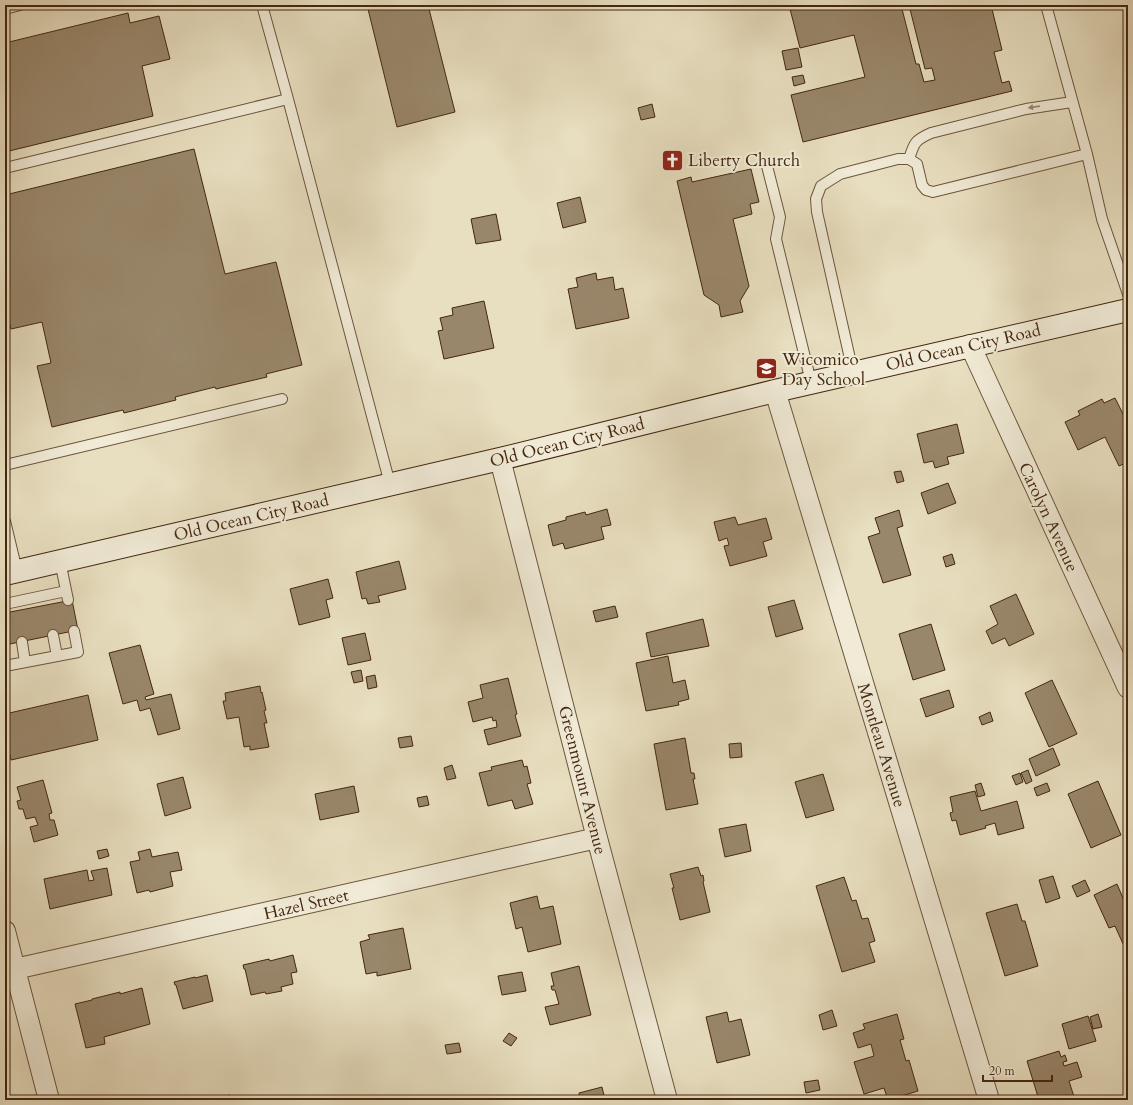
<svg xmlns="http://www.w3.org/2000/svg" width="1133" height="1105" viewBox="0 0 1133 1105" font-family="Cardo,serif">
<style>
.building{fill:#99876b;stroke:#44270f}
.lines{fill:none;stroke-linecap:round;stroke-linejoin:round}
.service-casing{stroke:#6d553b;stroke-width:12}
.minor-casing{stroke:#6d553b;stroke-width:22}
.secondary-casing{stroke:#44270f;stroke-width:24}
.service{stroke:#f0ead6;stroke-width:10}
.minor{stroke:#f0ead6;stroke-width:20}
.secondary{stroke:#f0ead6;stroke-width:22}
.oneway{fill:#9a8872}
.labels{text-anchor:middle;stroke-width:4;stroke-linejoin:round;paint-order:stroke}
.poi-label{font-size:17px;fill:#44270f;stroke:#f0ead6;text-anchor:start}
.street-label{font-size:17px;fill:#44270f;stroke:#f0ead6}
</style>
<rect width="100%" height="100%" fill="#e8dfc0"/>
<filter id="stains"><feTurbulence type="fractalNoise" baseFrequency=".005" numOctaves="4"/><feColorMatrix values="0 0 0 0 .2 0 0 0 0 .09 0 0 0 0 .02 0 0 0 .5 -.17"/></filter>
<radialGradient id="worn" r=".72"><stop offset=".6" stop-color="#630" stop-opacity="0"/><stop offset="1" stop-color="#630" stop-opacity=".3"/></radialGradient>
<path class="building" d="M367 5H428L455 112 397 127Z
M789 5H901L916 64H919L924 82 935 80 932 68 925 69 909 5H991L1002 50 994 52 1002 83 1009 81 1012 91 803 142 791 95 865 77 854 35 800 48Z
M128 13 130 23 159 16 170 59 142 66 153 116 5 152V43Z
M798 48 802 67 786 70 782 51Z
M803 75 805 83 794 86 792 77Z
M652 104 655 117 641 120 638 108Z
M194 149 225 274 276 262 302 365 266 374 267 377 216 389 215 387 175 397 176 400 124 413 123 410 52 427 37 366 51 363 42 322 11 329 5 304V195Z
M751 169 759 202 750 204 752 214 733 219 749 286 740 301 743 312 721 317 719 305 704 295 677 181 691 177 692 182Z
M580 197 586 222 563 228 557 203Z
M496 214 501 240 476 244 471 219Z
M596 273 597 280 613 277 615 290 623 288 629 318 576 329 568 289 578 287 576 278Z
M484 301 494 348 444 359 438 331 443 330 440 318 453 315 452 308Z
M1115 398 1128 424V425L1126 426 1128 430V462L1119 466 1105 437 1078 450 1065 422 1080 415 1078 411 1102 399 1104 403Z
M957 424 964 453 947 457 949 464 935 468 933 461 924 463 917 434Z
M901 471 904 481 897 483 894 472Z
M948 483 956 503 928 514 921 493Z
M607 509 611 525 601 527 604 539 565 549 563 543 553 546 548 525 566 520V517L585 512 586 515Z
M899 510 903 526 897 528 911 575 883 583 868 537 880 533 875 518Z
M735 517 738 525 766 518 772 539 763 542 767 556 730 566 724 546 729 545 727 538 719 541 714 522Z
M952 554 955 564 946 567 943 557Z
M399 561 406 589 378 596 380 602 368 604 366 598 362 599 356 572Z
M328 579 333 598 326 600 330 617 299 625 290 589Z
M1016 594 1034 634 1009 646 1005 638 992 644 986 631 998 624 990 606Z
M72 600 78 630 5 645V613Z
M794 600 803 629 776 637 768 607Z
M615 606 618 617 596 622 593 611Z
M703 619 709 646 651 657 646 633Z
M931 624 945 670 913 680 899 634Z
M365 633 371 660 348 665 342 638Z
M140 645 154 694 145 697 146 700 171 694 180 729 158 735 150 708 140 711 137 700 123 704 109 653Z
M668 656 673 683 685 680 689 699 678 702 679 705 646 711 636 663Z
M361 670 363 681 354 683 351 672Z
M375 675 377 687 368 689 366 677Z
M508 678 517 714 515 715 521 736 488 745 484 730 497 727 496 720 493 721 492 717 473 722 468 702 483 698 480 685Z
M1052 680 1077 734 1049 747 1025 693Z
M260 686 261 693 262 692 266 710 264 711 267 723H264L269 747 250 750V746L244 747 239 717 227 719 223 701H226L225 693Z
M949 690 954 707 926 717 920 699Z
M88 695 98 740 11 760 5 732V714Z
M990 712 993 721 982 725 979 717Z
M411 736 413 746 400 748 398 738Z
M685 738 691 773H694L695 779H693L698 804 666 810 654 744Z
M741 743 742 757 730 758 729 744Z
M1053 748 1060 765 1036 776 1029 759Z
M522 760 524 767 527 766 531 783 527 784 533 804 515 809 512 800 488 806 479 773 492 770 491 767Z
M452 765 456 778 447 780 444 768Z
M1028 770 1032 781 1026 784 1021 773Z
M1020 773 1023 782 1016 785 1012 776Z
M823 774 834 810 806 818 795 782Z
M183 777 191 808 165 816 157 784Z
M43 780 52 813 49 814 50 820H54L58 835 34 842 30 827 38 825 35 817 26 819 23 809H19L17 801 21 800 17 787Z
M1098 781 1121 835 1091 848 1068 794Z
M981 783 985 795 978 797 975 785Z
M1047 783 1050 791 1037 796 1034 788Z
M354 786 359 812 320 820 315 794Z
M975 791 981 811 1017 801 1024 828 998 835 995 823 985 826 986 828 960 835 956 820 952 821 950 813 953 812 950 797Z
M427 796 429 805 419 807 417 798Z
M746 824 751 851 725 857 719 829Z
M107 849 109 856 99 859 97 851Z
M150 849 152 857 178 852 182 870 170 872 173 886 150 892 149 890 137 893 130 862 140 860 138 852Z
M698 867 701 876 703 875 704 881 703 882 710 912 680 920 672 888H674L670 874Z
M107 868 112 895 50 909 44 879 87 870 89 881 94 880 91 871Z
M1053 876 1060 898 1046 903 1039 880Z
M844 877 852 901 856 900 862 919 868 918 875 941 869 943 875 962 842 972 816 886Z
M1085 880 1090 891 1077 897 1072 886Z
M1117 884 1128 910V955L1115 926 1109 928 1094 895Z
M537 896 540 909 553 906 561 944 528 952 522 927 516 929 510 903Z
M1017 904 1022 921H1025L1038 966 1005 976 986 913Z
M403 928 411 969 377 976V972L366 974 360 942 370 939 368 935Z
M293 955 297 972 291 973 293 984 281 987 282 991 266 994 265 992 251 995 245 969H244L243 965 269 959 270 961Z
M579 966 591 1015 550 1025 545 1007 559 1004 555 990H552L551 986H554L551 973Z
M522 972 526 991 502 995 498 976Z
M207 975 213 1001 183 1009 176 985H175L174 982 195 977V978Z
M142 988 150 1024 104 1037 105 1044 86 1048 75 1004 92 1000V999L120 992V994Z
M832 1010 837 1026 823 1030 819 1015Z
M727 1012 729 1022 741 1019 750 1055 717 1063 706 1017Z
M897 1014 904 1039 900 1040 906 1061 909 1060 918 1091 888 1100 884 1088 864 1094 854 1062 874 1056 871 1044 858 1048 853 1033 865 1029 863 1024Z
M1098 1014 1102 1027 1093 1029 1090 1017Z
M1088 1016 1096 1041 1069 1049 1062 1024Z
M509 1033 517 1038 511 1046 503 1041Z
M459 1043 461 1052 447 1054 445 1045Z
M1059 1051 1061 1057 1065 1055 1067 1061 1063 1062 1064 1066 1077 1062 1082 1077 1069 1081 1075 1100H1039L1027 1061Z
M818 1080 820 1090 806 1093 804 1082Z
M602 1087 605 1100H580L579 1093Z
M230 1095 231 1100H221V1097Z"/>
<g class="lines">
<defs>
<path id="service" d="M262 5 288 99 390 484
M1046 5 1087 154 1102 219 1128 294
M5 9 20 5
M909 159C914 143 915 140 931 133L1026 109 1072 102
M767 166 780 217 776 239 811 382
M5 168 288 99
M853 372 817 212 816 199 821 186 840 174 898 159H909L917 164 922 185 926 190 933 192 1087 154
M5 465 282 399
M5 521 17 571
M60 561 68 600
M5 604 66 591
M53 635 57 656
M22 642 25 662
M5 666 78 652 74 631"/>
<path id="minor" d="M970 345 1128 688
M775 391 989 1100
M500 459 597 838 667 1100
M5 931 49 1100
M15 969 597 838"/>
<path id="secondary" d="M5 574 500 459 775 391 1128 310"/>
</defs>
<use href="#service" class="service-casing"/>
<use href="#minor" class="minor-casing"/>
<use href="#secondary" class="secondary-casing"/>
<use href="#service" class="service"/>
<use href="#minor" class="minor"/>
<use href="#secondary" class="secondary"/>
</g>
<defs><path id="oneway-solid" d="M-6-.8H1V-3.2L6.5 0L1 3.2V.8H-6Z"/></defs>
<use class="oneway" href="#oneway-solid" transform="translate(1034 107) rotate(172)"/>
<defs>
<symbol id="church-square" viewBox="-11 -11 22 22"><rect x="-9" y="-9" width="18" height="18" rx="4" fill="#8f2418" stroke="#f0ead6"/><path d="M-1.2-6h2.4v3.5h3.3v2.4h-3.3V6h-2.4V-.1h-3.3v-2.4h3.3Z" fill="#fff"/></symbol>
<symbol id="school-square" viewBox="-11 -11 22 22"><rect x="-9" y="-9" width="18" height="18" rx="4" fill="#8f2418" stroke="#f0ead6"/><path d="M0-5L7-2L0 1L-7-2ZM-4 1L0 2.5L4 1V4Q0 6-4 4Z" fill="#fff"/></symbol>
</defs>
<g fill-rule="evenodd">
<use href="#church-square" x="660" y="148" width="25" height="25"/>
<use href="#school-square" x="754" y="356" width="25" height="25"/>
</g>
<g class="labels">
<g class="poi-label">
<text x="688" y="166">Liberty Church</text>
<text x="782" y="365">Wicomico<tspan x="782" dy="20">Day School</tspan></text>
</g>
<g class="street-label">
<text transform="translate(963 347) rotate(-13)" y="6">Old Ocean City Road</text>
<text transform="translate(567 442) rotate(-14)" y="6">Old Ocean City Road</text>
<text transform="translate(251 517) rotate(-13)" y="6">Old Ocean City Road</text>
<text transform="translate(1049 517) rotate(65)" y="6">Carolyn Avenue</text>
<text transform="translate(882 745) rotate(73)" y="6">Montleau Avenue</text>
<text transform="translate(583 780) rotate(76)" y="6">Greenmount Avenue</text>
<text transform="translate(306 904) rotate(-13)" y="6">Hazel Street</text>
</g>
</g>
<rect width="1133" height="1105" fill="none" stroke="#e8dfc0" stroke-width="20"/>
<rect x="6" y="6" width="1121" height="1093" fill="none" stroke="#44270f" stroke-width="2"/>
<rect x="10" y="10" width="1113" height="1085" fill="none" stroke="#44270f"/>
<path d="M983 1075v6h69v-6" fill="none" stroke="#44270f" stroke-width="2"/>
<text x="989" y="1075" font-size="12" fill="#44270f" stroke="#f0ead6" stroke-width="3" paint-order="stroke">20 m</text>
<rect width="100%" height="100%" filter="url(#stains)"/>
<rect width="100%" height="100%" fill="url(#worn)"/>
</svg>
